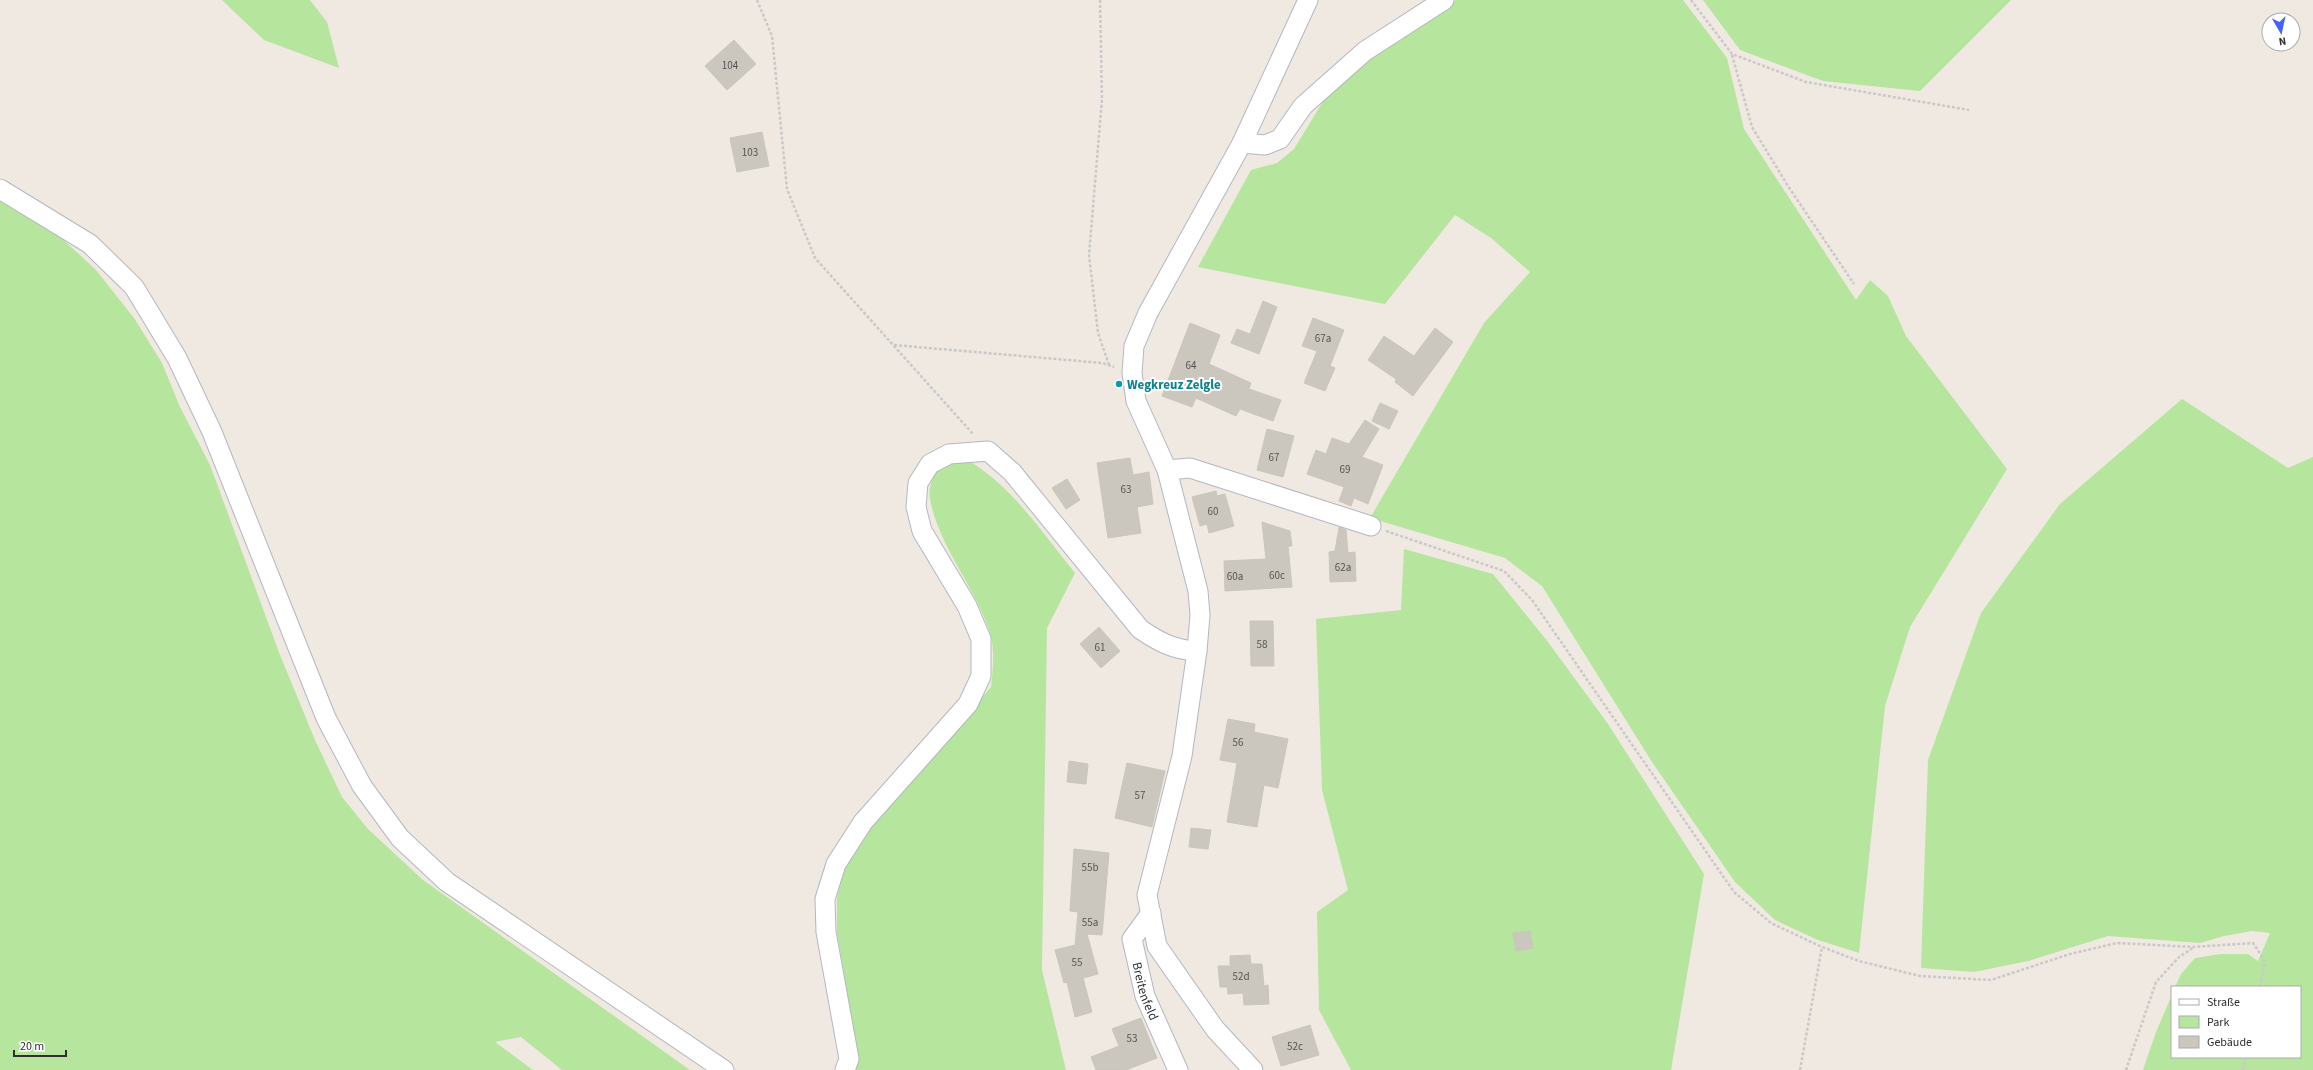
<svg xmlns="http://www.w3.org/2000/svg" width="2313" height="1070" viewBox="0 0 2313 1070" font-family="'Source Sans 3',sans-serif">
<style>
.green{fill:#b6e59e}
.building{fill:#cbc7bf;stroke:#cbc5ba}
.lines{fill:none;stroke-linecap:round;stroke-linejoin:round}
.minor-casing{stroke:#b4b7c1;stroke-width:21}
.path{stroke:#c9c9c9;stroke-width:2.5;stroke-dasharray:3 2;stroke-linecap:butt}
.minor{stroke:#fff;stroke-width:19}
.culture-dot{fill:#0f9aa8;stroke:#fff;stroke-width:1.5}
.labels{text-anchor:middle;stroke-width:4;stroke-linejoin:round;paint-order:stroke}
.number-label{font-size:11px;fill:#555452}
.culture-label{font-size:13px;font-weight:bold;fill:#0d838f;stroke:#fff;text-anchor:start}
.street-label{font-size:13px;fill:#2e2e2e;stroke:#fff}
</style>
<rect width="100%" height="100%" fill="#efe9e1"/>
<path class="green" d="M222 0H310L327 22 339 68 264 40Z
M1456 0H1683L1727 58 1744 129 1856 300 1870 280 1888 296 1906 336 2007 469 1910 627 1885 706 1859 953 1818 940 1775 920 1735 882 1652 762 1542 586 1505 558 1370 518 1484 323 1530 272 1491 238 1455 215 1385 304 1198 267 1251 170 1277 163 1294 149 1330 90 1368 59Z
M1703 0H2011L1920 91 1823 81 1740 50Z
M0 195 55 232 96 270 134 318 162 363 180 407 210 465 280 655 315 740 342 797 368 829 423 880 690 1070H562L521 1037 495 1042 533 1070H0Z
M2182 399 2288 468 2313 457V1070H2143L2156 1032 2172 995V1057H2300V987H2175L2181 974 2195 958 2221 954H2248L2258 961 2270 933 2252 931 2224 936 2200 943 2108 936 2028 961 1974 972 1921 968 1928 760 1981 613 2060 504Z
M969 461C1013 487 1043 534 1075 573L1047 628 1042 970 1066 1070H855L857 1048 837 933V898L843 873 859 840 991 687C993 669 995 650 990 633 975 586 939 547 930 499 928 490 932 475 940 468 947 462 959 462 969 461Z
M1404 549 1493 574 1548 642 1608 724 1704 874 1671 1070H1351L1319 1010 1317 912 1348 890 1322 790 1316 619 1401 610Z"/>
<path class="building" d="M734 40 756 64 727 90 705 66Z
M762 132 769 166 737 172 730 138Z
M1263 301 1277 307 1259 354 1231 343 1237 329 1250 334Z
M1313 318 1344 330 1330 366 1335 368 1325 391 1304 383 1317 351 1302 346Z
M1190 323 1220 335 1209 364 1251 383 1249 389 1281 400 1273 421 1240 409 1236 416 1196 398 1192 407 1162 396Z
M1435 328 1453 342 1413 396 1395 382 1396 379 1368 360 1384 336 1414 356Z
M1380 403 1398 411 1389 429 1372 421Z
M1365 420 1379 429 1362 457 1383 465 1368 504 1354 498 1351 506 1339 501 1344 487 1307 474 1316 450 1326 454 1332 438 1349 444Z
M1267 429 1294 436 1283 477 1257 470Z
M1130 458 1133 475 1149 472 1153 504 1137 507 1141 533 1108 538 1097 463Z
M1067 479 1080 500 1066 509 1052 488Z
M1216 491 1217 496 1225 494 1234 526 1209 533 1207 524 1200 526 1192 497Z
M1262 522 1290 531 1292 546H1288L1292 587 1225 591 1224 561 1266 559Z
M1339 527 1346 530 1348 553 1355 552 1356 581 1330 582 1329 552 1335 551Z
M1250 621H1273L1274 666H1251Z
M1099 627 1120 651 1101 668 1080 644Z
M1228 719 1255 724 1254 732 1288 739 1278 788 1264 785 1257 827 1227 822 1237 763 1220 760Z
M1069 761 1088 764 1086 784 1067 782Z
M1127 763 1165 771 1152 827 1115 818Z
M1191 828 1211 830 1208 849 1189 847Z
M1074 849 1109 853 1102 935 1087 934 1098 974 1083 978 1092 1012 1075 1017 1067 982 1064 983 1055 950 1075 945 1078 912 1070 911Z
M1530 931 1533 948 1516 951 1513 933Z
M1250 955 1251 964H1262L1264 986 1268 985 1269 1004 1244 1005 1243 993 1228 994 1227 987H1220L1218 966H1230V956Z
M1141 1018 1157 1058 1126 1070H1096L1091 1057 1119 1046 1112 1029Z
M1310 1025 1319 1055 1281 1066 1272 1037Z"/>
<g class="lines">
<defs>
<g id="minor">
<path d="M1242 143 1265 145 1280 139 1303 106 1365 51 1444 0"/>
<path d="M0 189 90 244 134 287 177 358 212 432 326 718 362 786 400 838 447 882 724 1070"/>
<path d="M1167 470 1190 468 1371 526"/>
<path id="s1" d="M1151 913 1132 939 1145 996 1178 1070"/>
<path d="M845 1070 849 1059 826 932 825 899 836 864 863 822 968 704 981 676V639L967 606 922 531 916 507 918 483 930 464 949 454 988 451 1012 472 1140 629C1159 642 1174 650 1197 651"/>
<path d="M1253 1070 1215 1029 1157 946 1147 895 1182 756 1197 651 1200 615 1198 591 1167 470 1136 401 1132 373 1134 346 1148 313 1242 143 1308 0"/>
</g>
</defs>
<use href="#minor" class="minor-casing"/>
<path class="path" d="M757 0 772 36 787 189 815 258 973 434
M1100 0 1102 99 1089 255 1098 333 1109 365
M1691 0 1732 54 1806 82 1969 110
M1732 55 1752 127 1788 186 1854 284
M894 345 1102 363 1114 367
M1386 531 1504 571 1532 600 1734 892 1771 923 1822 947 1859 961 1920 976 1991 980 2070 954 2117 943 2193 947 2253 943 2265 961 2260 987
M1800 1070 1822 947
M2126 1070 2156 982 2179 957 2193 948
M2243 1070 2246 1057"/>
<use href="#minor" class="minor"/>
</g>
<circle class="culture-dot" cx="1119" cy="384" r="4"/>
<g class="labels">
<g class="number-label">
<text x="730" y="69">104</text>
<text x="750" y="156">103</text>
<text x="1323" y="342">67a</text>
<text x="1191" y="369">64</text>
<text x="1274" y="461">67</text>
<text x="1345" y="473">69</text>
<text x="1126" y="493">63</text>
<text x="1213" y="515">60</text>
<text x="1343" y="571">62a</text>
<text x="1277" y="579">60c</text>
<text x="1235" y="580">60a</text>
<text x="1262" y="648">58</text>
<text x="1100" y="651">61</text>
<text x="1238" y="746">56</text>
<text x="1140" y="799">57</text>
<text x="1090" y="871">55b</text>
<text x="1090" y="926">55a</text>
<text x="1077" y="966">55</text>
<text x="1241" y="980">52d</text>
<text x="1132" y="1042">53</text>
<text x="1295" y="1050">52c</text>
</g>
<g class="culture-label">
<text x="1127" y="389">Wegkreuz Zelgle</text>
</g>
<g class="street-label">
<text dy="5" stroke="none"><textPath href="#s1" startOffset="86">Breitenfeld</textPath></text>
</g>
</g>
<rect x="2171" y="986" width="130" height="72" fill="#ffffff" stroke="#ababab"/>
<rect x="2179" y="999" width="20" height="6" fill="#ffffff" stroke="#ababab"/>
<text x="2207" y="1006" font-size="12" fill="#2e2e2e">Straße</text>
<rect x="2179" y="1016" width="20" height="12" fill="#b6e59e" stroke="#ababab"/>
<text x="2207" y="1026" font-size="12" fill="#2e2e2e">Park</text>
<rect x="2179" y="1036" width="20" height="12" fill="#cbc7bf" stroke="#ababab"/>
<text x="2207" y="1046" font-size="12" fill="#2e2e2e">Gebäude</text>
<g transform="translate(2281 32) rotate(171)"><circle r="19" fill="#ffffff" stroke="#ababab"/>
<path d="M0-3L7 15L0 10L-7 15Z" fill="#4264fb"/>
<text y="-6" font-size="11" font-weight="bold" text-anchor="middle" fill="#2e2e2e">N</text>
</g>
<path d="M14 1050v6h52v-6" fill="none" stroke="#2e2e2e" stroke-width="2"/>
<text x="20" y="1050" font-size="12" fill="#2e2e2e" stroke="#ffffff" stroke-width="3" paint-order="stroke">20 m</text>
</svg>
